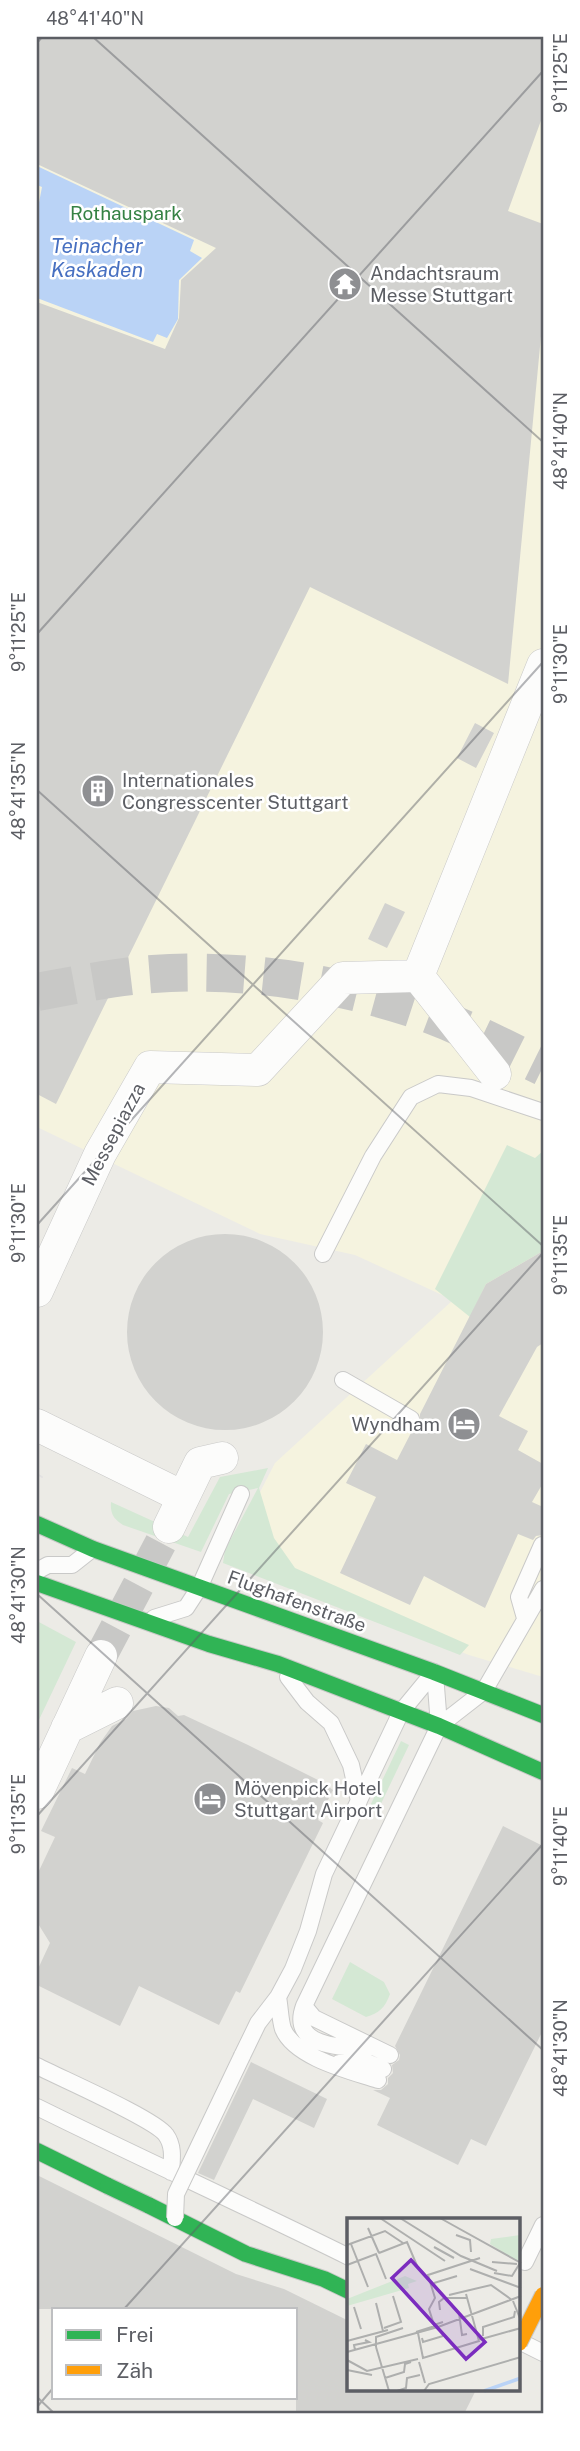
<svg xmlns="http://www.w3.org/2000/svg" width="580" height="2451" viewBox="0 0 580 2451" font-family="'Public Sans',sans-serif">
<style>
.commercial{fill:#f5f3df}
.green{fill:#d4e8d4}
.water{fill:#bad3f6}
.building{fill:#d2d2cf}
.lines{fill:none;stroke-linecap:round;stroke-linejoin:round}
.street-tunnel{stroke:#c8c8c6;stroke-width:32;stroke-dasharray:32 16;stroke-linecap:butt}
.secondary-tunnel{stroke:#c8c8c6;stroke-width:38;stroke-dasharray:38 19;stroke-linecap:butt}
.lane-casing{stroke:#c9c9c8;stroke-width:18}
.street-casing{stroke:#c9c9c8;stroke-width:33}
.fast-casing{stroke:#c7c8c6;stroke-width:18}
.lane{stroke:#fcfcfb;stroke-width:16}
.street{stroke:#fcfcfb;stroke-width:32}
.fast{stroke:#30b455;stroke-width:16}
.tram{stroke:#e3e2e2;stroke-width:2}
.lane-bridge-casing{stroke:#c9c9c8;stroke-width:18;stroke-linecap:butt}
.fast-bridge-casing{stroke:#c7c8c6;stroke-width:18;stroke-linecap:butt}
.slow-bridge-casing{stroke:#c7c8c6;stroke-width:18;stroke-linecap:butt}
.lane-bridge{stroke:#fcfcfb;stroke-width:16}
.fast-bridge{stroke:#30b455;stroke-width:16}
.slow-bridge{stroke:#ff9f0a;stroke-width:16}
.ticks{fill:none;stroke:#5c5e64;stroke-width:2;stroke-opacity:0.45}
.labels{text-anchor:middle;stroke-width:5;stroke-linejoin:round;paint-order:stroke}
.park-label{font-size:19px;fill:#358244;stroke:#fff}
.poi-label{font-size:19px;fill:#5c5e64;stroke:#fff;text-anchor:start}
.street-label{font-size:19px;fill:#5c5e64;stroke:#fff}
.water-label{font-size:21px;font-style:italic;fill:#4770c1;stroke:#fff}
.inset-river{fill:none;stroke:#bad3f6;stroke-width:3.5}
.inset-road{fill:none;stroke:#aeafae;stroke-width:2}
.view{fill:#7b2cbf;fill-opacity:0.15;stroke:#7b2cbf;stroke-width:3.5}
.inset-edge{fill:none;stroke:#5c5e64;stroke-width:3.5}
.neatline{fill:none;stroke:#5c5e64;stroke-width:2.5}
.ticks-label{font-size:18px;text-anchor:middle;fill:#5c5e64}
</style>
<rect width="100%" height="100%" fill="#ecebe6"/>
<path class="commercial" d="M37 37H543V1677L469 1655 225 1560 275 1463 453 1300 355 1255 260 1234 37 1127Z"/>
<path class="green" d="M507 1145 535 1158 543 1151V1251L486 1284 470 1317 435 1289Z
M268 1468 259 1488 274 1538 295 1568 469 1645 460 1655 223 1563 225 1550 258 1488 229 1494 201 1552 123 1525C114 1519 110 1514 111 1502L188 1537 220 1477Z
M37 1621 76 1642 37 1724Z
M401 1741 409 1745 378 1810 370 1806Z
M350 1962 384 1982 390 1994C385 2008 379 2013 366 2017L332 1999Z"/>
<path class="water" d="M37 166 194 240 190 251 202 258 179 280 178 319 167 338 157 334 153 342 37 298V213L42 187 37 185Z"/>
<path class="building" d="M37 37H543V115L508 211 543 224V315L508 684 310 587 56 1104 37 1094V302L165 349 179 318 181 280 216 248 37 164Z
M475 723 494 733 476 768 457 758Z
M385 903 405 912 387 948 368 939Z
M127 1332a98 98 0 1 1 196 0a98 98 0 1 1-196 0Z
M543 1251V1343L537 1347 499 1416 528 1431 518 1450 543 1464V1483L532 1502 543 1507V1535L536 1536 533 1540 518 1534 485 1608 424 1576 410 1605 340 1573 376 1497 346 1483 366 1444 397 1460 413 1429 420 1424V1414L486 1284Z
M156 1706 169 1708 178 1716 184 1715 248 1745 322 1782 333 1790 318 1820 323 1823 240 1993 236 1991 219 2025 139 1986 120 2026 37 1985V1971L50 1943 37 1922V1875L55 1837 41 1831 72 1768 85 1774 100 1743 112 1726 126 1719 133 1711Z
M503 1826 543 1846V2030L486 2146 471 2139 458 2165 377 2125 390 2098 373 2090H381L388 2084V2078L393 2073 392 2065 399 2060 400 2055 395 2046Z
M251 2062 327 2099 314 2128 253 2099 214 2180 198 2173Z
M37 2175 236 2274 284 2289 349 2321V2390H476L464 2414H296V2309H37Z"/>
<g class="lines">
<path class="street-tunnel" d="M101 1656 169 1527"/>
<path class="secondary-tunnel" d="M37 992C75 985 114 977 153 974 241 968 327 981 411 1008 457 1023 500 1046 543 1067"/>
<defs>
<path id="lane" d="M323 1254 373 1156 411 1097 438 1084 471 1088 543 1112
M343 1380 411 1419
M37 1571 48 1565H72L91 1550
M154 1618 186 1608 199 1588 241 1494
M525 1618 519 1597 542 1545
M435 1674 439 1725
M288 1677 307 1702 331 1723 351 1765 359 1801
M278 1997C280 2007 280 2020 283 2029 295 2058 351 2071 378 2080
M304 2006C289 2046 340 2048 368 2048
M390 2055 314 2018 304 2006 439 1726 484 1691 543 1589
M242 2056 258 2023 278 1997 293 1969 308 1931 324 1874 401 1712 434 1672
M339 2063 367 2062 383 2069
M37 2066C60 2078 155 2119 166 2135 174 2146 172 2159 171 2172
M37 2107C140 2158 246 2206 349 2257
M525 2262 543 2225
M519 2341 543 2353"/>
<path id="street" d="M418 976 543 665
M418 976 495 1074
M37 1291 100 1154 150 1067 258 1070 343 978 418 976
M37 1425 183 1497
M169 1527 200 1463 222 1458
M67 1728 117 1703
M37 1793 101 1656"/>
<path id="fast" d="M37 1524 93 1549 434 1672 543 1715
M37 1583 209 1644 278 1664 439 1726 543 1772
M37 2151 108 2186
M148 2205 246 2254 324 2279 349 2291"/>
</defs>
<use href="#lane" class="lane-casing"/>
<use href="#street" class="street-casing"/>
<use href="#fast" class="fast-casing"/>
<use href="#lane" class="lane"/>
<use href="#street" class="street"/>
<use href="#fast" class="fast"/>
<path class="tram" d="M37 1474 42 1477"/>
<defs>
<path id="lane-bridge" d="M175 2218 176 2194 242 2056"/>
<path id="fast-bridge" d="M108 2186 148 2205"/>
<path id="slow-bridge" d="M519 2343 543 2295"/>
</defs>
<use href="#lane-bridge" class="lane-bridge-casing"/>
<use href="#fast-bridge" class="fast-bridge-casing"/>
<use href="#slow-bridge" class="slow-bridge-casing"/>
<use href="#lane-bridge" class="lane-bridge"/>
<use href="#fast-bridge" class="fast-bridge"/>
<use href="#slow-bridge" class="slow-bridge"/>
</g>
<path class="ticks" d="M93 37 543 442M37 43 42 37M37 634 543 71M37 790 543 1246M37 1225 543 662M37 1594 543 2050M37 1816 543 1253M124 2309 543 1844M37 2397 55 2414M37 2407 54 2387"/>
<defs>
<symbol id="temple-disc" viewBox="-11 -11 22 22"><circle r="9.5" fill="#8e8f92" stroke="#fff"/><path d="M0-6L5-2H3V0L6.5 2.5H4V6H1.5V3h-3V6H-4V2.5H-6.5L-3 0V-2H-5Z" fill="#fff"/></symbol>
<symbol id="building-disc" viewBox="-11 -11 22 22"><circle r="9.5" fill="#8e8f92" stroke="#fff"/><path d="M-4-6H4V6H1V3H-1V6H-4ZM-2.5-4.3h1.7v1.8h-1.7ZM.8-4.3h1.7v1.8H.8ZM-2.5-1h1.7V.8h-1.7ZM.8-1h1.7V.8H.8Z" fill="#fff"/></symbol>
<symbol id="hotel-disc" viewBox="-11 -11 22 22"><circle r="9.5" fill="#8e8f92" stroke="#fff"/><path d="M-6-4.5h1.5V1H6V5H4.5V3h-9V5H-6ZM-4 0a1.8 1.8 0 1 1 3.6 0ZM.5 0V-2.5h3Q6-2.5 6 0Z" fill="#fff"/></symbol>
</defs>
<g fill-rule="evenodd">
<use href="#temple-disc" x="326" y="265" width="38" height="38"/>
<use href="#building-disc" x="79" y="772" width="38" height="38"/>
<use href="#hotel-disc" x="445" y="1405" width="38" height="38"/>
<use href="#hotel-disc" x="191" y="1780" width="38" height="38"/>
</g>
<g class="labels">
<g class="park-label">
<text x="126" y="220">Rothauspark</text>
</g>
<g class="poi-label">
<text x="370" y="280">Andachtsraum<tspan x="370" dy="22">Messe Stuttgart</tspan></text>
<text x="122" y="787">Internationales<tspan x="122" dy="22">Congresscenter Stuttgart</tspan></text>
<text x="440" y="1431" text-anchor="end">Wyndham</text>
<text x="234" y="1795">Mövenpick Hotel<tspan x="234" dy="22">Stuttgart Airport</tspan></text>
</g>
<g class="street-label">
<text transform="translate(113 1134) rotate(-62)" y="7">Messepiazza</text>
<text transform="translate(297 1601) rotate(20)" y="7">Flughafenstraße</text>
</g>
<g class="water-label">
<text x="97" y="253">Teinacher<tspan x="97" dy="24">Kaskaden</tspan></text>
</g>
</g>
<g transform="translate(347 2218)">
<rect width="173" height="173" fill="#ecebe6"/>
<path d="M173 17V45L143 26 144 21ZM58 58 70 63 61 66 62 70 0 88V81Z" fill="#d4e8d4"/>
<path class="inset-river" d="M137 173 174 160"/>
<path class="inset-road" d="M33 0 98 43M53 0 114 38 150 53M93 0 174 45M21 10 32 35M109 17 123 22 124 34M4 26 21 69M0 27 38 13 56 25M87 29 107 40M32 35 60 24 71 50M145 44 170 46M0 47 29 36 39 61M123 51 174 70M147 55 165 58 173 45M87 65 110 58M102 77 144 67 165 82M166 83 174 103M29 85 36 113M7 89 14 111M93 92 92 84 97 80H120M112 95 115 117 120 116M96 104 87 107 82 91 88 80 81 57 133 40M37 110 54 104 46 78M69 114 91 107M71 115 76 140 132 123 119 76M136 118V109L167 99 168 93M75 120 76 124 96 118M131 122 174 110M0 123 41 112M29 129 42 173M29 129V119L56 110M8 132 7 127 22 124 18 122M0 134 91 109 174 78M0 142 20 153 71 141M72 144 78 165M0 152 25 157M38 160 57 154 58 146 64 144M50 173 59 170 60 160 73 157M77 173 82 166 174 139"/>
<path class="view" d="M64 42 138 124 119 141 45 60Z"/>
<rect width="173" height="173" class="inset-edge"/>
</g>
<rect width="580" height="2451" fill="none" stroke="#ffffff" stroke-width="77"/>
<rect x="52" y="2308" width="245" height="91" fill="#ffffff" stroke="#bebfc1" stroke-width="2"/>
<rect x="66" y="2330" width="35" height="10" fill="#30b455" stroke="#bebfc1" stroke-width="2"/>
<text x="116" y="2342" font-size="21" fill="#5c5e64">Frei</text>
<rect x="66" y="2365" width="35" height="10" fill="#ff9f0a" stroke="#bebfc1" stroke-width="2"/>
<text x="116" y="2378" font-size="21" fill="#5c5e64">Zäh</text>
<rect x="38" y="38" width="504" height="2374" class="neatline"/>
<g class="ticks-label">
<text x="95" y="25">48°41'40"N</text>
<text transform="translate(561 73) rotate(-90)" y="6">9°11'25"E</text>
<text transform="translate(561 441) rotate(-90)" y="6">48°41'40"N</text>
<text transform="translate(19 632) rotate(-90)" y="6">9°11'25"E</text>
<text transform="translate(561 664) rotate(-90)" y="6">9°11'30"E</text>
<text transform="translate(19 791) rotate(-90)" y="6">48°41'35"N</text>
<text transform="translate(19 1223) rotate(-90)" y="6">9°11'30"E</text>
<text transform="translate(561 1255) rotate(-90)" y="6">9°11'35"E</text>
<text transform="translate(19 1595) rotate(-90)" y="6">48°41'30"N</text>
<text transform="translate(19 1814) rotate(-90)" y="6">9°11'35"E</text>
<text transform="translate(561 1846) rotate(-90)" y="6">9°11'40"E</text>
<text transform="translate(561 2048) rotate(-90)" y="6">48°41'30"N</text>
</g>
</svg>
